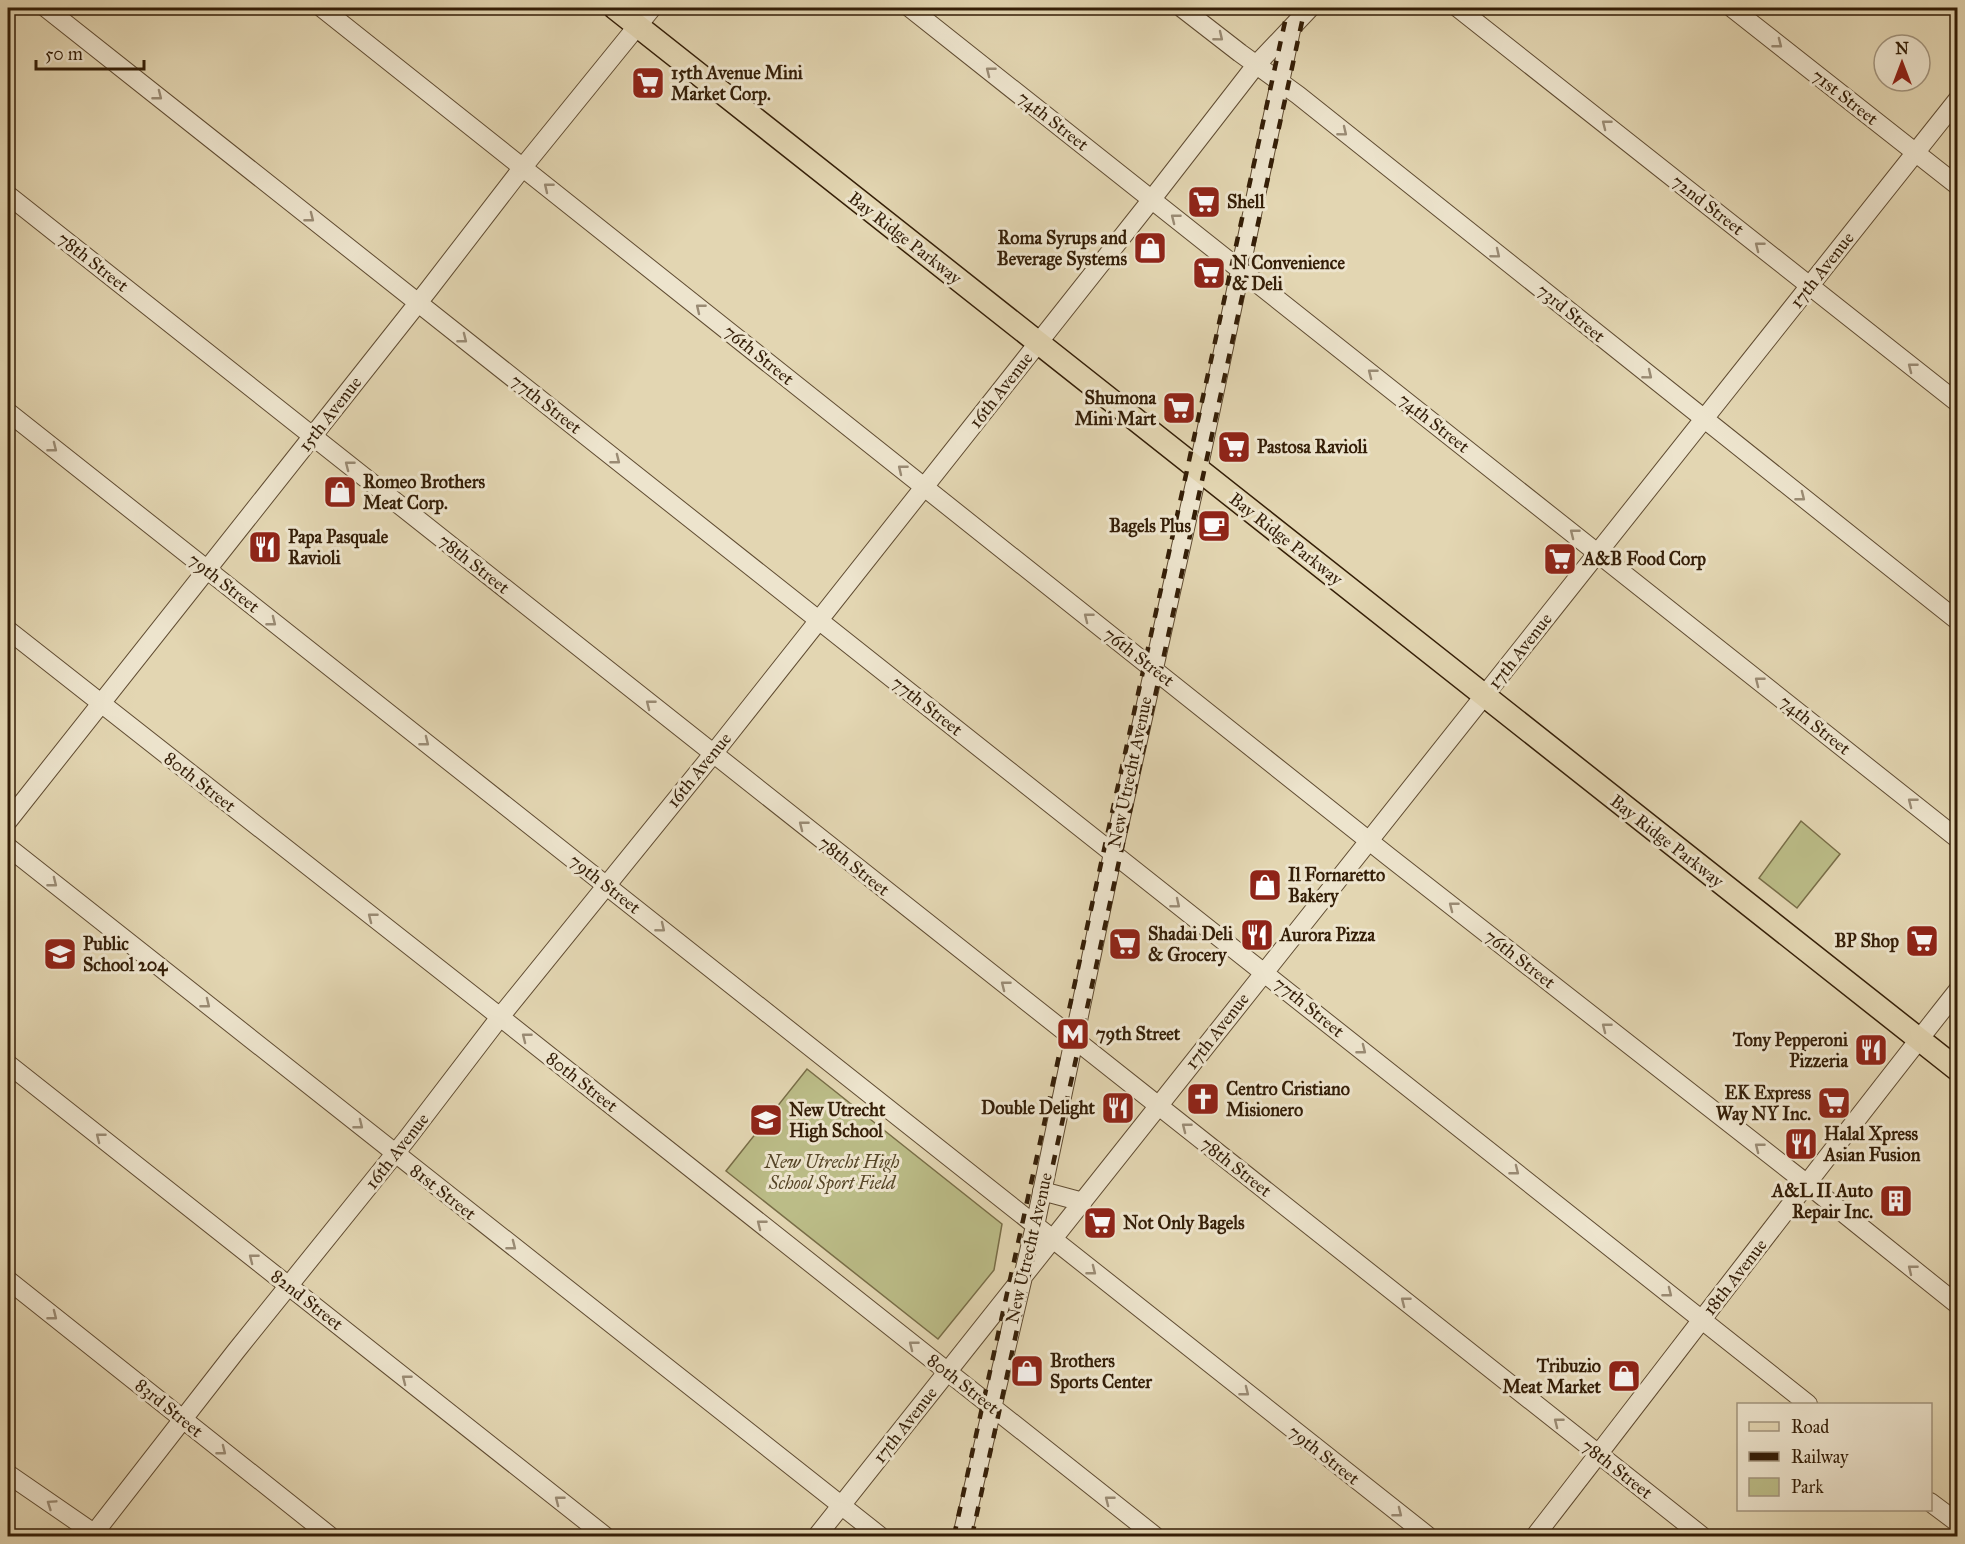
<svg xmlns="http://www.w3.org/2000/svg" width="1965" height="1544" viewBox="0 0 1965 1544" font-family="'IM FELL Great Primer',serif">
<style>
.green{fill:#bbbc87;stroke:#786d47;stroke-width:1.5}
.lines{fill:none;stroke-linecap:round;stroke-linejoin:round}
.minor-casing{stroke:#604c32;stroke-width:20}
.major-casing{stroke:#341e07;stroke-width:25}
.minor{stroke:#ede4cd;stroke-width:18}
.major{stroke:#e3d6b2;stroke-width:22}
.rail{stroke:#341e07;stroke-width:4.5;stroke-dasharray:10 10;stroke-linecap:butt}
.oneway{stroke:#9a8b74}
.labels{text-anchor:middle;stroke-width:6;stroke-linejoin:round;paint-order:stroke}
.poi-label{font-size:18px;font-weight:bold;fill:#341e07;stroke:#ede4cd;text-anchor:start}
.street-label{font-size:18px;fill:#341e07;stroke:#ede4cd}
.park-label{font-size:18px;font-style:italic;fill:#564627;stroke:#ede4cd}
</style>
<rect width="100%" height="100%" fill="#e3d6b2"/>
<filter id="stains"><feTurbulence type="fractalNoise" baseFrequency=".00333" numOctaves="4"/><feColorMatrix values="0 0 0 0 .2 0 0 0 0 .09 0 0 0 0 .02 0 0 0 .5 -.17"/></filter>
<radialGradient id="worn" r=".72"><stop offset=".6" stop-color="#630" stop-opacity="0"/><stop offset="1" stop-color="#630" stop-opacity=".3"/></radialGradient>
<path class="green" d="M1801 821 1840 854 1797 908 1759 878Z
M807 1069 1002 1224 994 1270 938 1339 726 1171Z"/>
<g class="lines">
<defs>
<path id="minor" d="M46 8 1808 1404
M322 8 1388 856 1806 1183 1958 1305
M910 8 1958 839
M1182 8 1240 53 1298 95 1958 621
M1458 8 1958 403
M1732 8 1958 186
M8 195 1702 1536
M8 412 1428 1536
M8 630 485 1005 1155 1536
M8 821 429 289 523 167 652 8
M8 847 880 1536
M8 1064 605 1536
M1042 1191 1083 1202
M8 1280 330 1536
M8 1474 98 1536
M1930 1502 1958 1523
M92 1536 236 1351 406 1140 500 1017 713 754 1152 199 1256 65 1310 8
M817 1536 1958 99
M962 1536 1035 1226 1113 853 1198 470 1291 30
M1535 1536C1676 1354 1815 1171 1958 990"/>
<path id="major" d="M615 8 1958 1070"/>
</defs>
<use href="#minor" class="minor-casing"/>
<use href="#major" class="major-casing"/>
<use href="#minor" class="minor"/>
<use href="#major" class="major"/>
<path class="rail" d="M954 1536 1288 8
M972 1536 1305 8"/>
</g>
<defs><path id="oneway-chevron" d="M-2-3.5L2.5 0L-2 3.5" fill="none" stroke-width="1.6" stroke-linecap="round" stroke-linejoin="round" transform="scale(1.5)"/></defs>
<g class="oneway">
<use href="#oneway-chevron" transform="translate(1219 37) rotate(39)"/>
<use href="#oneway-chevron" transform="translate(1778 44) rotate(38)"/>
<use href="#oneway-chevron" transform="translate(990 71) rotate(-142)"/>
<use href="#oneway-chevron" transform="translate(158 96) rotate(38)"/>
<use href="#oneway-chevron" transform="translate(1606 124) rotate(-142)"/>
<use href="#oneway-chevron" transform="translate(1343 132) rotate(39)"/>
<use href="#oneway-chevron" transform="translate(548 187) rotate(-141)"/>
<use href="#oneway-chevron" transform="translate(310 218) rotate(38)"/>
<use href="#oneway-chevron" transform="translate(1175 218) rotate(-142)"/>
<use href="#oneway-chevron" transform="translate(1759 246) rotate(-142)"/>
<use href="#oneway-chevron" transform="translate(1496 254) rotate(39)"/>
<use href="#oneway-chevron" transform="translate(700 308) rotate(-141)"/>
<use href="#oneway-chevron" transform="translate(463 339) rotate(38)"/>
<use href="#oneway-chevron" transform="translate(1912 367) rotate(-142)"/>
<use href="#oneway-chevron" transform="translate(1372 373) rotate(-142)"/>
<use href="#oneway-chevron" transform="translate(1648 375) rotate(39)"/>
<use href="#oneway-chevron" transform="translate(53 448) rotate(38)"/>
<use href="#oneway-chevron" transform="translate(616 460) rotate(38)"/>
<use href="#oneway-chevron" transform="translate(349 465) rotate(-142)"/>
<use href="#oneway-chevron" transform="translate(902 469) rotate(-141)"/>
<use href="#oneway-chevron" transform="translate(1801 497) rotate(38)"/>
<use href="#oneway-chevron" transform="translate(1574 533) rotate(-142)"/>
<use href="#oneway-chevron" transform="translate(1088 617) rotate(-142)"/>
<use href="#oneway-chevron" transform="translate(272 622) rotate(38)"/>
<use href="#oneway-chevron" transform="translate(1759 681) rotate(-142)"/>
<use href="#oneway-chevron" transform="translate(650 704) rotate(-142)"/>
<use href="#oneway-chevron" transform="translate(425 742) rotate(38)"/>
<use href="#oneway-chevron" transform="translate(1912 802) rotate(-142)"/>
<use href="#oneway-chevron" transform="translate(803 825) rotate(-142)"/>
<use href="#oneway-chevron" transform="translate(53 883) rotate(38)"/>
<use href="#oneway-chevron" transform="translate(1176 904) rotate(39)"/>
<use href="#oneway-chevron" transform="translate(1453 906) rotate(-142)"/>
<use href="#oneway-chevron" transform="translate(372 917) rotate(-142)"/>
<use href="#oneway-chevron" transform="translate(661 928) rotate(39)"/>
<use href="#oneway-chevron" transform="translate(1005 985) rotate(-142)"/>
<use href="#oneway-chevron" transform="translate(206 1004) rotate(38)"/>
<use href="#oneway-chevron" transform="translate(1606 1027) rotate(-142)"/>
<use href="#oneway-chevron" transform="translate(526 1037) rotate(-142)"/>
<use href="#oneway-chevron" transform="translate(1362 1050) rotate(38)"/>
<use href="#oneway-chevron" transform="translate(359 1125) rotate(38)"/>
<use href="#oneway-chevron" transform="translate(1186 1127) rotate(-142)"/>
<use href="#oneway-chevron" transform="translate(100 1137) rotate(-142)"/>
<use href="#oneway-chevron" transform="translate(1759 1147) rotate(-142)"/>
<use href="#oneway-chevron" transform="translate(1515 1171) rotate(38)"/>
<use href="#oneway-chevron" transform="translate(761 1224) rotate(-142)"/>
<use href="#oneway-chevron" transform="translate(512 1246) rotate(38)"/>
<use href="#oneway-chevron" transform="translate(253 1258) rotate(-142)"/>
<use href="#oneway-chevron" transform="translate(1912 1269) rotate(-141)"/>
<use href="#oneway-chevron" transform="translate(1092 1271) rotate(38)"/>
<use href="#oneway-chevron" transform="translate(1668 1293) rotate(38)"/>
<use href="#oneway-chevron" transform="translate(1405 1301) rotate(-142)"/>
<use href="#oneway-chevron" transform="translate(53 1316) rotate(38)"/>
<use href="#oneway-chevron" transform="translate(913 1345) rotate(-142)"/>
<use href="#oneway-chevron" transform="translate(406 1379) rotate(-142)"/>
<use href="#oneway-chevron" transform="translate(1245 1392) rotate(38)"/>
<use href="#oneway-chevron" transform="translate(1558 1422) rotate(-142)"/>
<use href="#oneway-chevron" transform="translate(222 1451) rotate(38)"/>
<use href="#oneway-chevron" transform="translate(559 1500) rotate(-142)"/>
<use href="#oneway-chevron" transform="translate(1109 1500) rotate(-142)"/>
<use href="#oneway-chevron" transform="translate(51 1504) rotate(-146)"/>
<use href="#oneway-chevron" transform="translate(1398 1513) rotate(38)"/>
</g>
<defs>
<symbol id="supermarket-square" viewBox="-11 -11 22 22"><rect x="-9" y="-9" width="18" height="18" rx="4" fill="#8f2418" stroke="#ede4cd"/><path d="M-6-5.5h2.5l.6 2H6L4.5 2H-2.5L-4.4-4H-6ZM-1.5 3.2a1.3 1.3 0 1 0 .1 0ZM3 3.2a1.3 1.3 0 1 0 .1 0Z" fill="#fff"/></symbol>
<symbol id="shop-square" viewBox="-11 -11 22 22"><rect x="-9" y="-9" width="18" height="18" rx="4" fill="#8f2418" stroke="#ede4cd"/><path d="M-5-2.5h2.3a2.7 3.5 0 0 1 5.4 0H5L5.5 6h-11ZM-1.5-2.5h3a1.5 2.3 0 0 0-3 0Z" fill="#fff"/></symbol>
<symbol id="cafe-square" viewBox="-11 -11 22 22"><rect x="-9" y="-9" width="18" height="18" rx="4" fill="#8f2418" stroke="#ede4cd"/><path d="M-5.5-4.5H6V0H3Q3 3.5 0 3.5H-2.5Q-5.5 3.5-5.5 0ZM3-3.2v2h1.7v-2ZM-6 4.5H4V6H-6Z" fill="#fff"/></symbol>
<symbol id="restaurant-square" viewBox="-11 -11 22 22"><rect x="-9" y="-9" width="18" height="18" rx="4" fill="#8f2418" stroke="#ede4cd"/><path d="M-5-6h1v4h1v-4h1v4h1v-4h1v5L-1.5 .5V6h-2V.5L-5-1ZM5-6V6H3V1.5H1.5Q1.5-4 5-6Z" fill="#fff"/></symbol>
<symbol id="school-square" viewBox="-11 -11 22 22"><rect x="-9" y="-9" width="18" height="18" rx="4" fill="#8f2418" stroke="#ede4cd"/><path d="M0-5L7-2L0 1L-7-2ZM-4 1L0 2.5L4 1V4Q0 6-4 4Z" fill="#fff"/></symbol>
<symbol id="metro-square" viewBox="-11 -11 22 22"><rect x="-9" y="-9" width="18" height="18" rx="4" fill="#8f2418" stroke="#ede4cd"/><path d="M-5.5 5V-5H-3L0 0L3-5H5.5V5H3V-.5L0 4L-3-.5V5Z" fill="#fff"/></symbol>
<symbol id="church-square" viewBox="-11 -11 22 22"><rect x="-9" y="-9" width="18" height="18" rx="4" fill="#8f2418" stroke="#ede4cd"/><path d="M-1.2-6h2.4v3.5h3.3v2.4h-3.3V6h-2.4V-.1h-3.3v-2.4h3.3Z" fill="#fff"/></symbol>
<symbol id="building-square" viewBox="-11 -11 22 22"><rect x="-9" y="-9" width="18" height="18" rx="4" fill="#8f2418" stroke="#ede4cd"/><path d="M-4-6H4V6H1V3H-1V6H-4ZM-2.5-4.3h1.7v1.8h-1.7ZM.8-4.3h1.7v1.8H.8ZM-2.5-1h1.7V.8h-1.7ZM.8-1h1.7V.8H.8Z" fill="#fff"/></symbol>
</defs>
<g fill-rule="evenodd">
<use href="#supermarket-square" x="629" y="64" width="38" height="38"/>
<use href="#supermarket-square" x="1185" y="183" width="38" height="38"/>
<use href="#shop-square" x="1131" y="229" width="38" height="38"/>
<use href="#supermarket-square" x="1190" y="254" width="38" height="38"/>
<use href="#supermarket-square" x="1160" y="389" width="38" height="38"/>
<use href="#supermarket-square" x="1215" y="428" width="38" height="38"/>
<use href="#shop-square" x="321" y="473" width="38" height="38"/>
<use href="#cafe-square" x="1195" y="507" width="38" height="38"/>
<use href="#restaurant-square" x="246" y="528" width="38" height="38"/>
<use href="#supermarket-square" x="1541" y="540" width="38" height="38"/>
<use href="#shop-square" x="1246" y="866" width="38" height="38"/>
<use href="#restaurant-square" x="1238" y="916" width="38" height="38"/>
<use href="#supermarket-square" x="1903" y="922" width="38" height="38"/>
<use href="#supermarket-square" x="1106" y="925" width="38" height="38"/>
<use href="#school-square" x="41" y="935" width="38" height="38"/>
<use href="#metro-square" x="1054" y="1015" width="38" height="38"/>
<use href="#restaurant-square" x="1852" y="1031" width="38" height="38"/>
<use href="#church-square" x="1184" y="1080" width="38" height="38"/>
<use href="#supermarket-square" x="1815" y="1084" width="38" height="38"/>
<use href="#restaurant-square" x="1099" y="1089" width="38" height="38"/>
<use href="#school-square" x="747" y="1101" width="38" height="38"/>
<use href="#restaurant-square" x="1782" y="1125" width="38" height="38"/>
<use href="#building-square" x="1877" y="1182" width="38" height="38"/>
<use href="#supermarket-square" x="1081" y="1204" width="38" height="38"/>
<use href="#shop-square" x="1008" y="1352" width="38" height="38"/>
<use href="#shop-square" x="1605" y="1357" width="38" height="38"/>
</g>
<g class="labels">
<g class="poi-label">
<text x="671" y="79">15th Avenue Mini<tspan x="671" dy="21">Market Corp.</tspan></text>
<text x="1227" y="208">Shell</text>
<text x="1127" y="244" text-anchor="end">Roma Syrups and<tspan x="1127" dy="21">Beverage Systems</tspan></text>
<text x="1232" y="269">N Convenience<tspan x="1232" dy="21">&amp; Deli</tspan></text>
<text x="1156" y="404" text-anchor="end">Shumona<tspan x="1156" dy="21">Mini Mart</tspan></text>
<text x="1257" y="453">Pastosa Ravioli</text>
<text x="363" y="488">Romeo Brothers<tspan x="363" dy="21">Meat Corp.</tspan></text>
<text x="1191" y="532" text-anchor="end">Bagels Plus</text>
<text x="288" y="543">Papa Pasquale<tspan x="288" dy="21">Ravioli</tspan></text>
<text x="1583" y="565">A&amp;B Food Corp</text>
<text x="1288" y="881">Il Fornaretto<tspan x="1288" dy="21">Bakery</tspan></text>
<text x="1148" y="940">Shadai Deli<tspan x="1148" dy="21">&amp; Grocery</tspan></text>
<text x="1280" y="941">Aurora Pizza</text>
<text x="1899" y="947" text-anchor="end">BP Shop</text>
<text x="83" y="950">Public<tspan x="83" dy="21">School 204</tspan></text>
<text x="1096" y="1040">79th Street</text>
<text x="1848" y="1046" text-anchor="end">Tony Pepperoni<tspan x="1848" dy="21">Pizzeria</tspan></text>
<text x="1226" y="1095">Centro Cristiano<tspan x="1226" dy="21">Misionero</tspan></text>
<text x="1811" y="1099" text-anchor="end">EK Express<tspan x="1811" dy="21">Way NY Inc.</tspan></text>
<text x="1095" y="1114" text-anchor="end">Double Delight</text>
<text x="789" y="1116">New Utrecht<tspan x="789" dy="21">High School</tspan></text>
<text x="1824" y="1140">Halal Xpress<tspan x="1824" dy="21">Asian Fusion</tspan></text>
<text x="1873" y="1197" text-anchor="end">A&amp;L II Auto<tspan x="1873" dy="21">Repair Inc.</tspan></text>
<text x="1123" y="1229">Not Only Bagels</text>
<text x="1050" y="1367">Brothers<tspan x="1050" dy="21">Sports Center</tspan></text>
<text x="1601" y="1372" text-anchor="end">Tribuzio<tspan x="1601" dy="21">Meat Market</tspan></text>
</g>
<g class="street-label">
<text transform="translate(1845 97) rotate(38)" y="6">71st Street</text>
<text transform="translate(1053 121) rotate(38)" y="6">74th Street</text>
<text transform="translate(1708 205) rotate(38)" y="6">72nd Street</text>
<text transform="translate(905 238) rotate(38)" y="6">Bay Ridge Parkway</text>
<text transform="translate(93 262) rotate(38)" y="6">78th Street</text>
<text transform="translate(1822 270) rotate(-52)" y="6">17th Avenue</text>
<text transform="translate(1571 313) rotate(39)" y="6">73rd Street</text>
<text transform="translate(759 355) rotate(39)" y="6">76th Street</text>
<text transform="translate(1001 390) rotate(-52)" y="6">16th Avenue</text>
<text transform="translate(546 404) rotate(38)" y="6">77th Street</text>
<text transform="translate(330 414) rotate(-52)" y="6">15th Avenue</text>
<text transform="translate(1434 423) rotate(38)" y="6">74th Street</text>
<text transform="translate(1286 539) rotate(38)" y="6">Bay Ridge Parkway</text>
<text transform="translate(474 564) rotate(38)" y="6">78th Street</text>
<text transform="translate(224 583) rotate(38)" y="6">79th Street</text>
<text transform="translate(1520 651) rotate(-52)" y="6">17th Avenue</text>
<text transform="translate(1139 657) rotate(38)" y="6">76th Street</text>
<text transform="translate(927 706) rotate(38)" y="6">77th Street</text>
<text transform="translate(1815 725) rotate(38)" y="6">74th Street</text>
<text transform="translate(699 770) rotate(-51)" y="6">16th Avenue</text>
<text transform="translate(1130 772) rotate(-78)" y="6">New Utrecht Avenue</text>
<text transform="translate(200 782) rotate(38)" y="6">80th Street</text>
<text transform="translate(1667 841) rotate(38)" y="6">Bay Ridge Parkway</text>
<text transform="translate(854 866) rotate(38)" y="6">78th Street</text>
<text transform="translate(605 884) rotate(38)" y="6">79th Street</text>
<text transform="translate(1520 959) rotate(38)" y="6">76th Street</text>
<text transform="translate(1309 1007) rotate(39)" y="6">77th Street</text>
<text transform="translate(1217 1031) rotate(-52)" y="6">17th Avenue</text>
<text transform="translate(582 1082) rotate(38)" y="6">80th Street</text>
<text transform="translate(397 1151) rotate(-52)" y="6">16th Avenue</text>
<text transform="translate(1236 1167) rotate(38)" y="6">78th Street</text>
<text transform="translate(443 1192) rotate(38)" y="6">81st Street</text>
<text transform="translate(1029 1248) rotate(-77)" y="6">New Utrecht Avenue</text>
<text transform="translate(1735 1277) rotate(-52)" y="6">18th Avenue</text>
<text transform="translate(307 1300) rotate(38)" y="6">82nd Street</text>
<text transform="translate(963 1384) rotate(38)" y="6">80th Street</text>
<text transform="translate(169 1408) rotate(39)" y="6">83rd Street</text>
<text transform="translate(905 1425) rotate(-52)" y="6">17th Avenue</text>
<text transform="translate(1324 1455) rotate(38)" y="6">79th Street</text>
<text transform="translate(1617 1469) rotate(38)" y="6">78th Street</text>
</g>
<g class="park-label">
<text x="832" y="1168">New Utrecht High<tspan x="832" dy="21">School Sport Field</tspan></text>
</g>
</g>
<rect width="1965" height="1544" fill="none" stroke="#e3d6b2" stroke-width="30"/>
<rect x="9" y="9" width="1947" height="1526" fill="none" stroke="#341e07" stroke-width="3"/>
<rect x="15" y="15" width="1935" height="1514" fill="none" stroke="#341e07" stroke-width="1.5"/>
<rect x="1737" y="1403" width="195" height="108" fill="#ede4cd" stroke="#a3957e" stroke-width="1.5"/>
<rect x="1749" y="1422" width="30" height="9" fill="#e3d6b2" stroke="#a3957e" stroke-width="1.5"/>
<text x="1791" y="1433" font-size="18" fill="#341e07">Road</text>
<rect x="1749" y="1452" width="30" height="9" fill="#341e07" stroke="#a3957e" stroke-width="1.5"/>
<text x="1791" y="1463" font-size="18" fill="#341e07">Railway</text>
<rect x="1749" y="1478" width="30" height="18" fill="#bbbc87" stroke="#a3957e" stroke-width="1.5"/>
<text x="1791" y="1493" font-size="18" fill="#341e07">Park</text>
<g transform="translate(1902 63)"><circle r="28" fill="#ede4cd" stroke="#a3957e" stroke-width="1.5"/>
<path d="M0-4.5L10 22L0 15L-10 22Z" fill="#8f2418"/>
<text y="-9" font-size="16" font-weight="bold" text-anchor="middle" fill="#341e07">N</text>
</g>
<path d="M36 60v9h108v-9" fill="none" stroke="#341e07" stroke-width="3"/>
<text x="45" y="60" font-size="18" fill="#341e07" stroke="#ede4cd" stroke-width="4.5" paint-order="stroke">50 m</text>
<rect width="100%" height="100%" filter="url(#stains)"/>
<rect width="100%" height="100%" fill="url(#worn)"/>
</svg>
